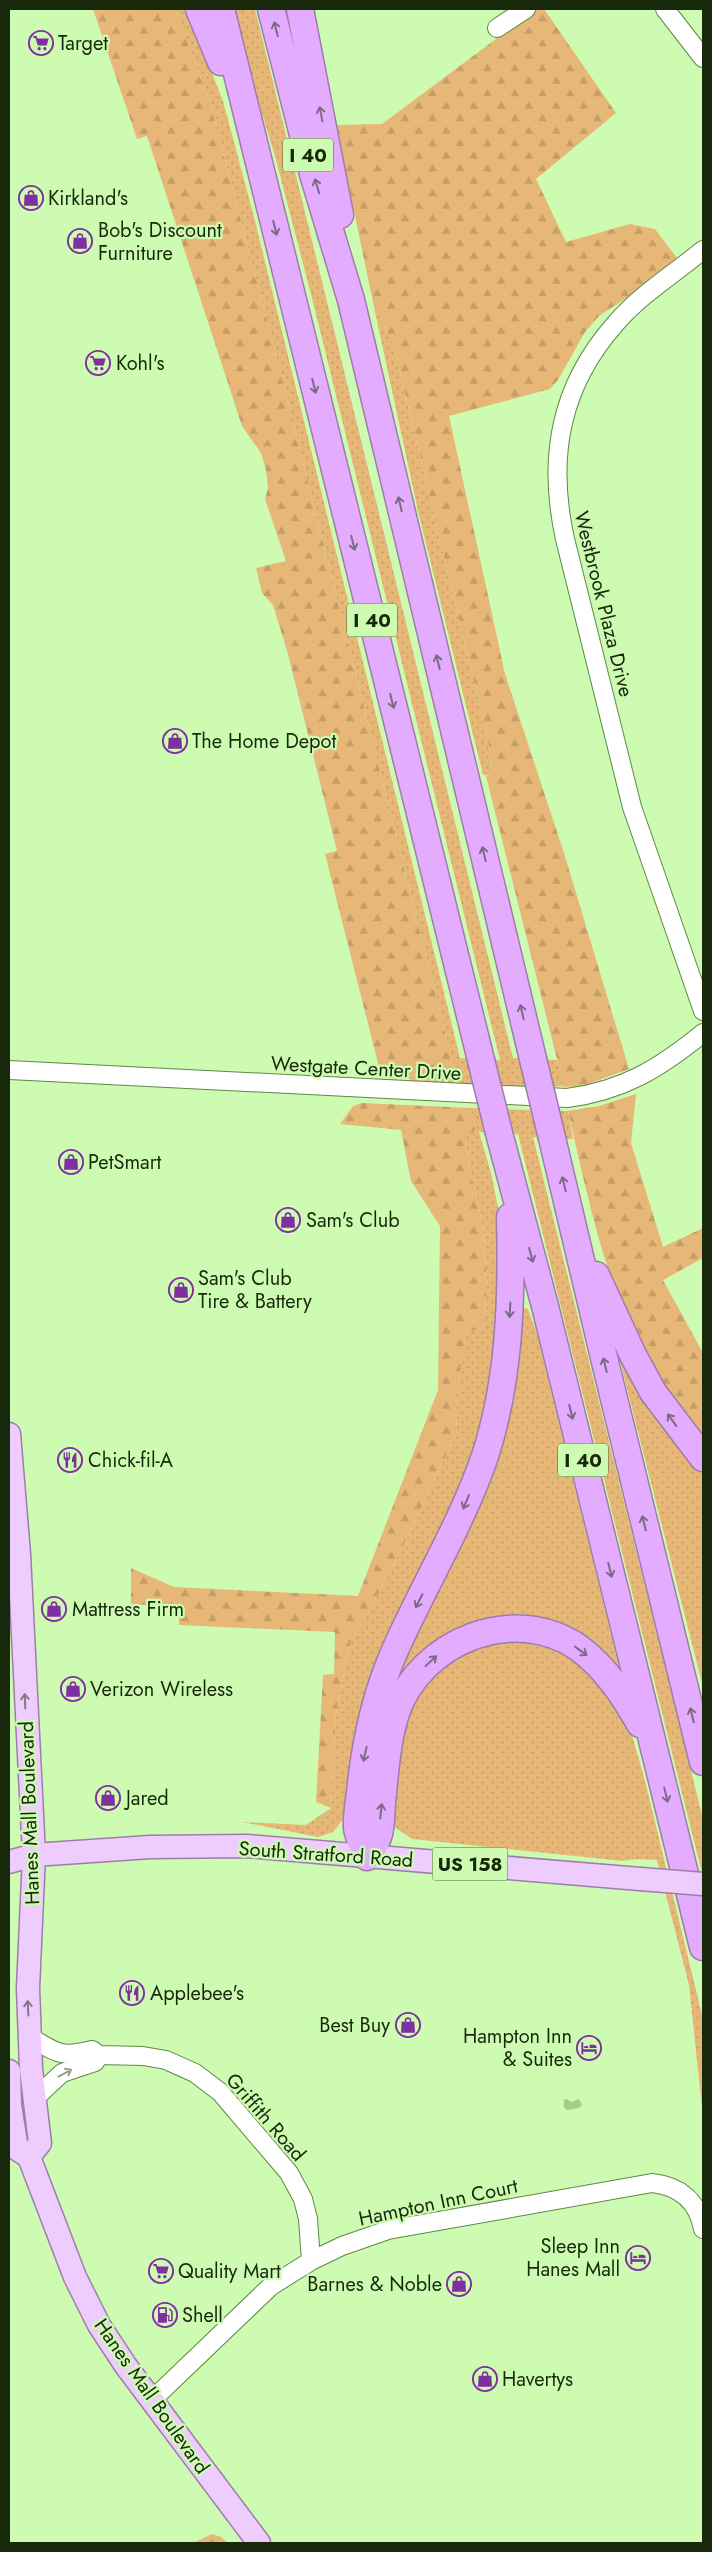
<svg xmlns="http://www.w3.org/2000/svg" width="712" height="2552" viewBox="0 0 712 2552" font-family="Jost,sans-serif">
<style>
.grass{fill:url(#grass-dots)}
.forest{fill:url(#forest-firs)}
.water{fill:url(#water-ripples)}
.lines{fill:none;stroke-linecap:round;stroke-linejoin:round}
.minor-casing{stroke:#5f8844;stroke-width:20}
.major-casing{stroke:#9c7ea9;stroke-width:25}
.highway-casing{stroke:#9c7ea9;stroke-width:29}
.minor{stroke:#fff;stroke-width:18}
.major{stroke:#eecdfe;stroke-width:22}
.highway{stroke:#e3acfe;stroke-width:26}
.major-bridge-casing{stroke:#9c7ea9;stroke-width:25;stroke-linecap:butt}
.highway-bridge-casing{stroke:#9c7ea9;stroke-width:29;stroke-linecap:butt}
.major-bridge{stroke:#eecdfe;stroke-width:22}
.highway-bridge{stroke:#e3acfe;stroke-width:26}
.oneway{stroke:#7d6a84}
.oneway2{stroke:#827a84}
.oneway3{stroke:#979e91}
.labels{text-anchor:middle;stroke-width:4.5;stroke-linejoin:round;paint-order:stroke}
.shield{fill:#cdfbb2;stroke:#4e673d;stroke-width:1}
.shield-label{font-size:19px;font-weight:bold;fill:#17280b}
.poi-label{font-size:20px;fill:#17280b;stroke:#cdfbb2;text-anchor:start}
.street-label{font-size:20px;fill:#17280b;stroke:#cdfbb2}
</style>
<defs>
<pattern id="grass-dots" width="8" height="8" patternUnits="userSpaceOnUse" patternTransform="scale(1.25)"><rect width="8" height="8" fill="#e7b777"/><path d="M2 2h.1M6 6h.1" fill="none" stroke="#c59d66" stroke-width="1.8" stroke-linecap="round"/></pattern>
<pattern id="forest-firs" width="22" height="20" patternUnits="userSpaceOnUse" patternTransform="scale(1.25)"><rect width="22" height="20" fill="#e7b777"/><path d="M5 1l3.5 6h-7zM16 11l3.5 6h-7z" fill="#c59d66"/></pattern>
<pattern id="water-ripples" width="26" height="14" patternUnits="userSpaceOnUse" patternTransform="scale(1.25)"><rect width="26" height="14" fill="#a3cd8b"/><path d="M2 4q2-2 4 0t4 0M15 11q2-2 4 0t4 0" fill="none" stroke="#8cb077"/></pattern>
</defs>
<rect width="100%" height="100%" fill="#cdfbb2"/>
<path class="grass" d="M175 9H187L223 101 255 221 460 1058 500 1060 313 302 275 156 230 9H255L513 1058 557 1060 564 1086H573L517 1087 410 1082V1079L387 1078 374 1071 389 1075 456 1076 282 378 210 102Z
M374 307 393 343 488 740 492 776 483 775 418 511Z
M471 1108 568 1111 573 1139 533 1137 703 1819V1877L518 1134 479 1132 491 1173 501 1222 492 1400 346 1816 333 1832 318 1837 242 1822 306 1825 331 1808 336 1712 351 1641 368 1614 408 1536 456 1434 458 1385 466 1332 484 1327C488 1287 487 1247 479 1208 474 1183 466 1161 466 1135L476 1130Z
M521 1307 528 1309 537 1334 619 1667 612 1669 528 1622 395 1689 398 1675 456 1553Z
M627 1358 703 1469V1687L620 1361Z
M500 1636 563 1646 621 1704 632 1735 645 1781 703 2019V2117L689 1985 657 1860 637 1859 622 1861 412 1839 396 1828 390 1818 396 1740 430 1670Z"/>
<path class="forest" d="M93 9H175L210 102 282 378 456 1076 389 1075 380 1071 325 854 337 851 288 654 273 605 262 593 256 568 286 561 265 499 268 488 266 470 261 453 242 426 147 136 137 139Z
M536 9H544L616 113 536 179 566 242 630 224 655 229 677 258 634 293 599 316 585 332 558 380 550 389 449 416 505 674 564 853 629 1069 583 1086 564 1087 486 776H492L488 740 393 343 374 307 336 125 382 124Z
M636 1094 631 1143 663 1247 703 1228V1258L663 1280 703 1353V1440C678 1406 652 1373 634 1334 601 1265 585 1186 568 1111L599 1106Z
M362 1103 471 1108 476 1130 466 1135C466 1161 474 1183 479 1208 487 1248 488 1287 484 1328L466 1332 458 1385 456 1434 408 1536 368 1614 351 1641 336 1712 331 1808 316 1802 323 1675 334 1674 335 1632 179 1625 178 1607 131 1604V1568L174 1587 358 1596 438 1390 440 1226 411 1181 401 1130 340 1124 353 1106Z
M212 2534 221 2537 228 2543H193Z"/>
<path class="water" d="M567 2099 571 2102 579 2099 582 2105 579 2108 567 2110 564 2107V2100Z"/>
<g class="lines">
<defs>
<path id="minor" d="M665 9 703 58
M497 28 526 9
M703 250C675 273 640 295 616 323 560 386 547 457 565 539L632 807 703 1011
M9 1070 567 1098C623 1091 660 1068 703 1033
M30 2037C57 2053 60 2058 92 2050L99 2055 143 2056 166 2060 195 2073 220 2092 289 2173 303 2199 308 2219 311 2261
M34 2099 62 2073 95 2062 99 2055
M152 2400 271 2286 311 2261 342 2246 388 2230 652 2183C680 2186 698 2201 703 2229"/>
<path id="major" d="M9 1434 19 1554 34 1855 28 1988 31 2069 40 2143 29 2157
M9 1862 34 1855 150 1847 247 1846 640 1879
M9 2071 10 2105 17 2149 29 2157 75 2277 99 2325 126 2366 259 2543"/>
<path id="highway" d="M199 9 221 62
M221 9 481 1060
M271 9 313 174 351 300 533 1059
M300 9 340 215
M499 1133 545 1306 703 1947
M552 1138 606 1366 703 1762
M596 1275 633 1355 653 1392 703 1458
M367 1857C364 1848 358 1837 357 1828 356 1814 360 1797 361 1783 366 1738 377 1690 396 1648 425 1583 462 1523 485 1456 510 1379 512 1297 510 1217
M367 1857C371 1850 376 1844 378 1837 382 1827 381 1813 382 1803 385 1773 387 1742 396 1713 420 1641 514 1603 579 1648 606 1668 624 1696 640 1724"/>
</defs>
<use href="#minor" class="minor-casing"/>
<use href="#major" class="major-casing"/>
<use href="#highway" class="highway-casing"/>
<use href="#minor" class="minor"/>
<use href="#major" class="major"/>
<use href="#highway" class="highway"/>
<defs>
<path id="major-bridge" d="M640 1879 703 1884"/>
<path id="highway-bridge" d="M533 1059 552 1138
M481 1060 499 1133"/>
</defs>
<use href="#major-bridge" class="major-bridge-casing"/>
<use href="#highway-bridge" class="highway-bridge-casing"/>
<use href="#major-bridge" class="major-bridge"/>
<use href="#highway-bridge" class="highway-bridge"/>
</g>
<defs><path id="oneway-shaft" d="M-6 0H5M1.5-3L5.5 0L1.5 3" fill="none" stroke-width="1.6" stroke-linecap="round" stroke-linejoin="round" transform="scale(1.25)"/></defs>
<g class="oneway">
<use href="#oneway-shaft" transform="translate(276 29) rotate(-104)"/>
<use href="#oneway-shaft" transform="translate(321 114) rotate(-101)"/>
<use href="#oneway-shaft" transform="translate(317 186) rotate(-107)"/>
<use href="#oneway-shaft" transform="translate(275 228) rotate(76)"/>
<use href="#oneway-shaft" transform="translate(314 386) rotate(76)"/>
<use href="#oneway-shaft" transform="translate(400 504) rotate(-103)"/>
<use href="#oneway-shaft" transform="translate(353 543) rotate(76)"/>
<use href="#oneway-shaft" transform="translate(438 662) rotate(-103)"/>
<use href="#oneway-shaft" transform="translate(392 701) rotate(76)"/>
<use href="#oneway-shaft" transform="translate(484 854) rotate(-103)"/>
<use href="#oneway-shaft" transform="translate(522 1012) rotate(-103)"/>
<use href="#oneway-shaft" transform="translate(564 1184) rotate(-104)"/>
<use href="#oneway-shaft" transform="translate(531 1255) rotate(75)"/>
<use href="#oneway-shaft" transform="translate(510 1310) rotate(93)"/>
<use href="#oneway-shaft" transform="translate(605 1365) rotate(-103)"/>
<use href="#oneway-shaft" transform="translate(571 1412) rotate(76)"/>
<use href="#oneway-shaft" transform="translate(672 1420) rotate(-126)"/>
<use href="#oneway-shaft" transform="translate(466 1502) rotate(113)"/>
<use href="#oneway-shaft" transform="translate(644 1523) rotate(-104)"/>
<use href="#oneway-shaft" transform="translate(610 1570) rotate(76)"/>
<use href="#oneway-shaft" transform="translate(419 1601) rotate(117)"/>
<use href="#oneway-shaft" transform="translate(581 1651) rotate(36)"/>
<use href="#oneway-shaft" transform="translate(431 1661) rotate(-43)"/>
<use href="#oneway-shaft" transform="translate(692 1715) rotate(-104)"/>
<use href="#oneway-shaft" transform="translate(365 1754) rotate(103)"/>
<use href="#oneway-shaft" transform="translate(666 1795) rotate(76)"/>
<use href="#oneway-shaft" transform="translate(381 1811) rotate(-84)"/>
</g>
<g class="oneway2">
<use href="#oneway-shaft" transform="translate(25 1701) rotate(-92)"/>
<use href="#oneway-shaft" transform="translate(28 2008) rotate(-93)"/>
</g>
<use class="oneway3" href="#oneway-shaft" transform="translate(65 2073) rotate(-28)"/>
<defs>
<symbol id="supermarket-ring" viewBox="-11 -11 22 22"><circle r="9.5" fill="#cdfbb2" stroke="#7f2f9f" stroke-width="1.5"/><path d="M-6-5.5h2.5l.6 2H6L4.5 2H-2.5L-4.4-4H-6ZM-1.5 3.2a1.3 1.3 0 1 0 .1 0ZM3 3.2a1.3 1.3 0 1 0 .1 0Z" fill="#7f2f9f"/></symbol>
<symbol id="shop-ring" viewBox="-11 -11 22 22"><circle r="9.5" fill="#cdfbb2" stroke="#7f2f9f" stroke-width="1.5"/><path d="M-5-2.5h2.3a2.7 3.5 0 0 1 5.4 0H5L5.5 6h-11ZM-1.5-2.5h3a1.5 2.3 0 0 0-3 0Z" fill="#7f2f9f"/></symbol>
<symbol id="restaurant-ring" viewBox="-11 -11 22 22"><circle r="9.5" fill="#cdfbb2" stroke="#7f2f9f" stroke-width="1.5"/><path d="M-5-6h1v4h1v-4h1v4h1v-4h1v5L-1.5 .5V6h-2V.5L-5-1ZM5-6V6H3V1.5H1.5Q1.5-4 5-6Z" fill="#7f2f9f"/></symbol>
<symbol id="hotel-ring" viewBox="-11 -11 22 22"><circle r="9.5" fill="#cdfbb2" stroke="#7f2f9f" stroke-width="1.5"/><path d="M-6-4.5h1.5V1H6V5H4.5V3h-9V5H-6ZM-4 0a1.8 1.8 0 1 1 3.6 0ZM.5 0V-2.5h3Q6-2.5 6 0Z" fill="#7f2f9f"/></symbol>
<symbol id="fuel-ring" viewBox="-11 -11 22 22"><circle r="9.5" fill="#cdfbb2" stroke="#7f2f9f" stroke-width="1.5"/><path d="M-5.5-6h7V0h2V4h1.3V-2.5L3-4.5l.8-.8L6-3V5H2.5V1h-1V6h-7ZM-4.2-4.7v3.2H.2V-4.7Z" fill="#7f2f9f"/></symbol>
</defs>
<g fill-rule="evenodd">
<use href="#supermarket-ring" x="27" y="29" width="28" height="28"/>
<use href="#shop-ring" x="17" y="184" width="28" height="28"/>
<use href="#shop-ring" x="66" y="227" width="28" height="28"/>
<use href="#supermarket-ring" x="84" y="349" width="28" height="28"/>
<use href="#shop-ring" x="161" y="727" width="28" height="28"/>
<use href="#shop-ring" x="57" y="1148" width="28" height="28"/>
<use href="#shop-ring" x="274" y="1206" width="28" height="28"/>
<use href="#shop-ring" x="167" y="1276" width="28" height="28"/>
<use href="#restaurant-ring" x="56" y="1446" width="28" height="28"/>
<use href="#shop-ring" x="40" y="1595" width="28" height="28"/>
<use href="#shop-ring" x="59" y="1675" width="28" height="28"/>
<use href="#shop-ring" x="94" y="1784" width="28" height="28"/>
<use href="#restaurant-ring" x="118" y="1979" width="28" height="28"/>
<use href="#shop-ring" x="394" y="2011" width="28" height="28"/>
<use href="#hotel-ring" x="575" y="2034" width="28" height="28"/>
<use href="#hotel-ring" x="624" y="2244" width="28" height="28"/>
<use href="#supermarket-ring" x="147" y="2257" width="28" height="28"/>
<use href="#shop-ring" x="445" y="2270" width="28" height="28"/>
<use href="#fuel-ring" x="151" y="2301" width="28" height="28"/>
<use href="#shop-ring" x="471" y="2365" width="28" height="28"/>
</g>
<g class="labels">
<g class="shield">
<rect x="283" y="138.5" width="50" height="33" rx="4"/>
<rect x="347" y="603.5" width="50" height="33" rx="4"/>
<rect x="558" y="1443.5" width="50" height="33" rx="4"/>
<rect x="432.5" y="1847.5" width="75" height="33" rx="4"/>
</g>
<g class="shield-label">
<text x="308" y="162">I 40</text>
<text x="372" y="627">I 40</text>
<text x="583" y="1467">I 40</text>
<text x="470" y="1871">US 158</text>
</g>
<g class="poi-label">
<text x="58" y="50">Target</text>
<text x="48" y="205">Kirkland's</text>
<text x="98" y="237">Bob's Discount<tspan x="98" dy="23">Furniture</tspan></text>
<text x="116" y="370">Kohl's</text>
<text x="192" y="748">The Home Depot</text>
<text x="88" y="1169">PetSmart</text>
<text x="306" y="1227">Sam's Club</text>
<text x="198" y="1285">Sam's Club<tspan x="198" dy="23">Tire &amp; Battery</tspan></text>
<text x="88" y="1467">Chick-fil-A</text>
<text x="72" y="1616">Mattress Firm</text>
<text x="90" y="1696">Verizon Wireless</text>
<text x="126" y="1805">Jared</text>
<text x="150" y="2000">Applebee's</text>
<text x="390" y="2032" text-anchor="end">Best Buy</text>
<text x="572" y="2043" text-anchor="end">Hampton Inn<tspan x="572" dy="23">&amp; Suites</tspan></text>
<text x="620" y="2253" text-anchor="end">Sleep Inn<tspan x="620" dy="23">Hanes Mall</tspan></text>
<text x="178" y="2278">Quality Mart</text>
<text x="442" y="2291" text-anchor="end">Barnes &amp; Noble</text>
<text x="182" y="2322">Shell</text>
<text x="502" y="2386">Havertys</text>
</g>
<g class="street-label">
<text transform="translate(604 604) rotate(76)" y="7">Westbrook Plaza Drive</text>
<text transform="translate(366 1068) rotate(3)" y="7">Westgate Center Drive</text>
<text transform="translate(29 1813) rotate(-92)" y="7">Hanes Mall Boulevard</text>
<text transform="translate(326 1854) rotate(4)" y="7">South Stratford Road</text>
<text transform="translate(266 2117) rotate(49)" y="7">Griffith Road</text>
<text transform="translate(438 2202) rotate(-12)" y="7">Hampton Inn Court</text>
<text transform="translate(152 2396) rotate(55)" y="7">Hanes Mall Boulevard</text>
</g>
</g>
<rect width="712" height="2552" fill="none" stroke="#17280b" stroke-width="20"/>
</svg>
